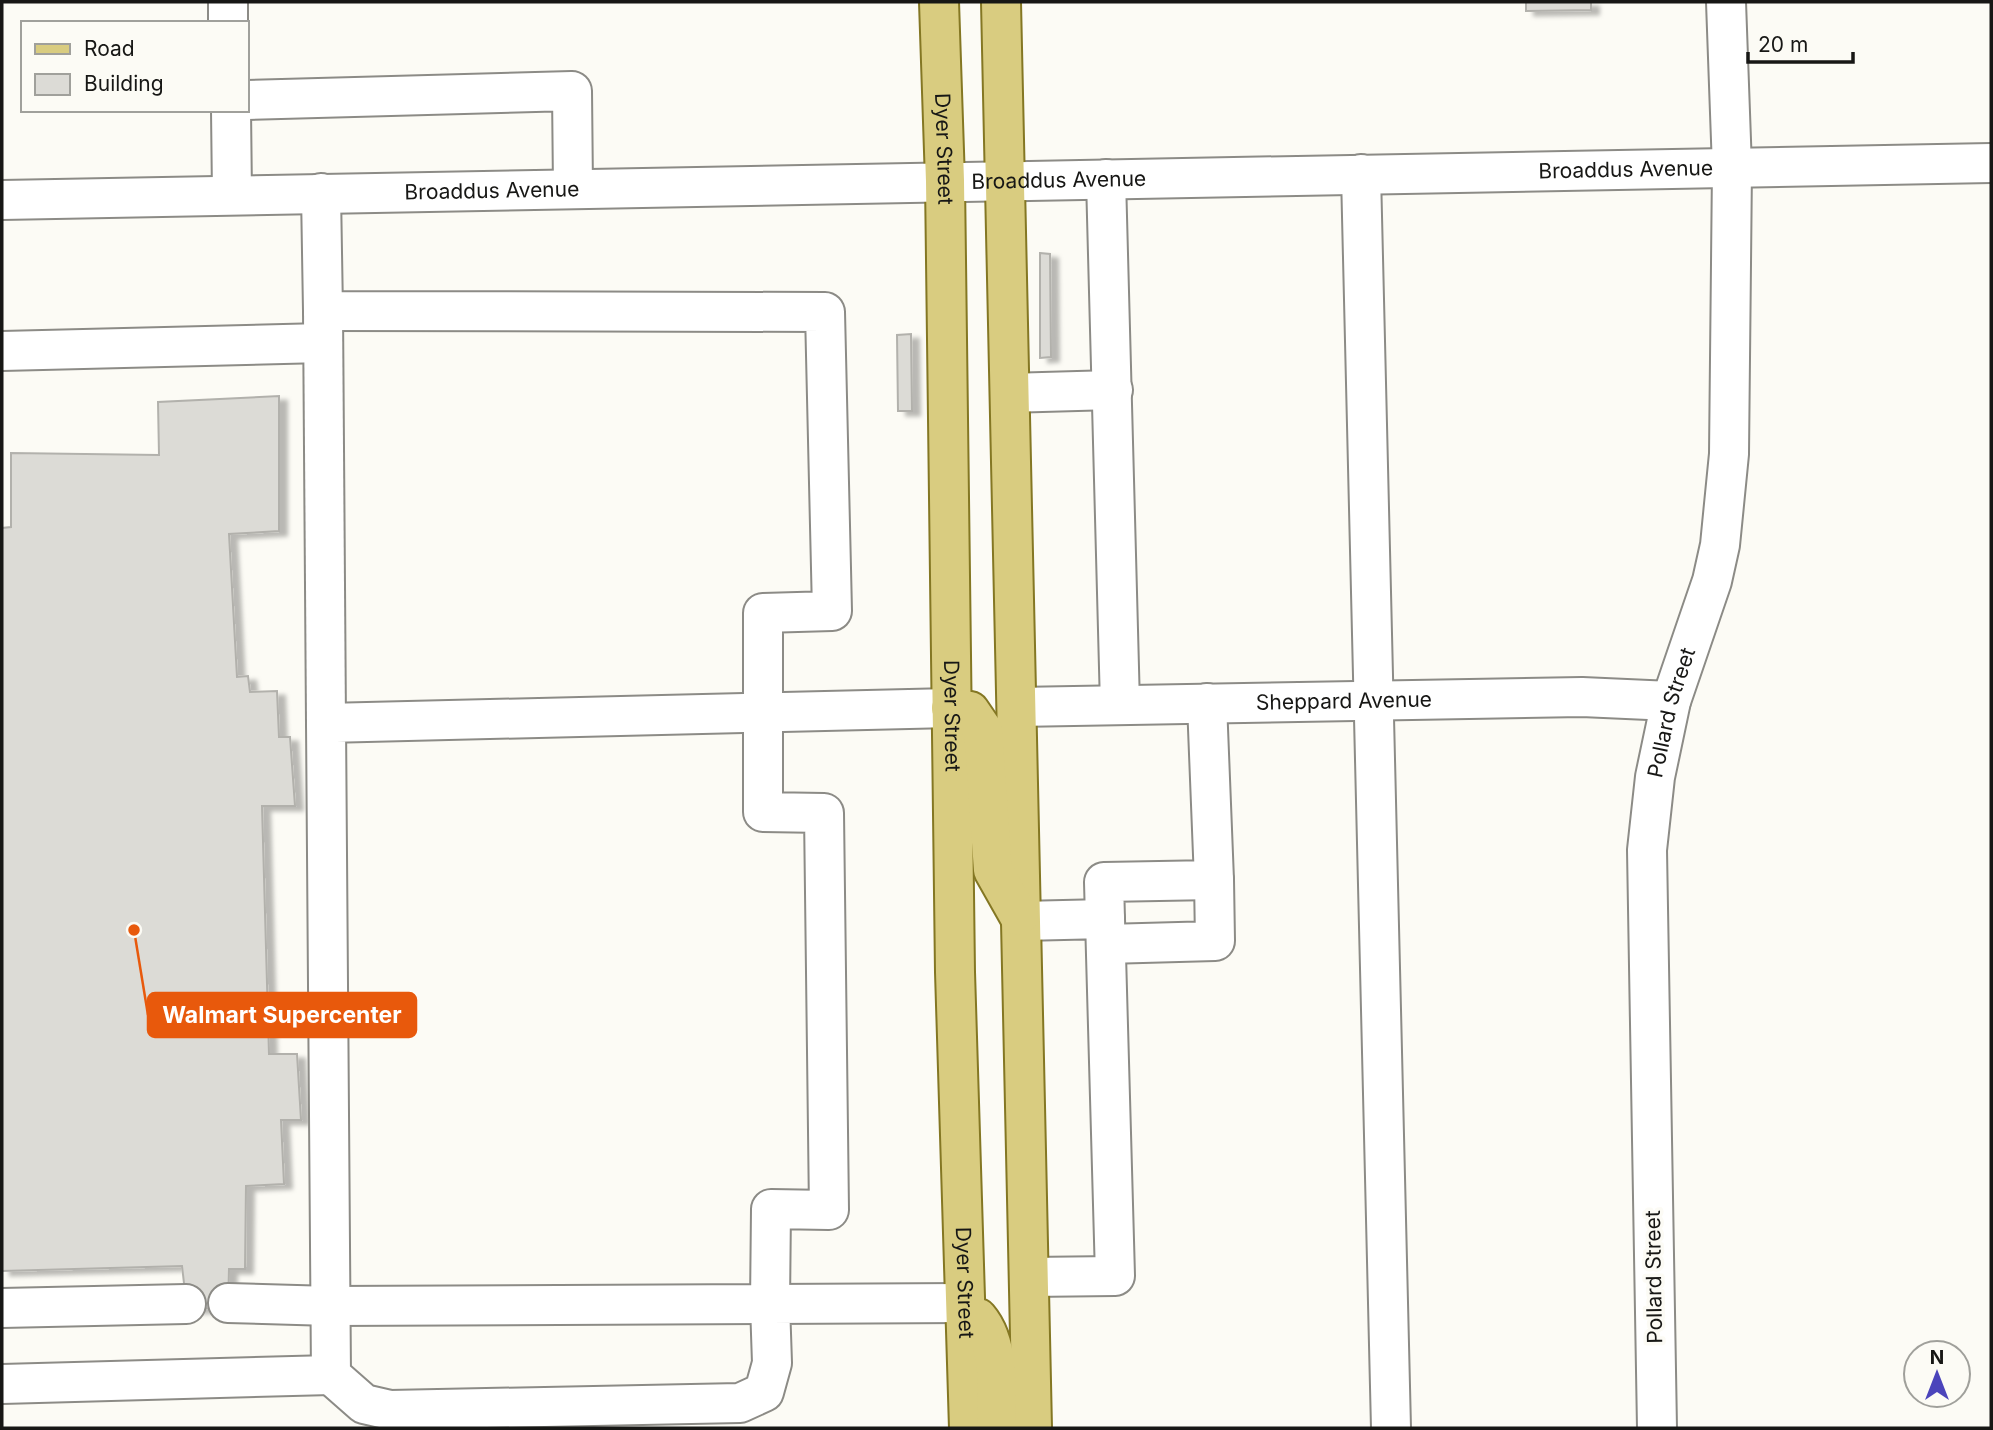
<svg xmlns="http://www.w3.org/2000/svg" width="1993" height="1430" viewBox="0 0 1993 1430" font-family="Inter,sans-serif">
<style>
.building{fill:#dcdbd6;stroke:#b2b1ac;stroke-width:2;filter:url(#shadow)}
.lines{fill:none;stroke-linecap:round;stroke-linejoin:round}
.minor-casing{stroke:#8c8b86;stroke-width:42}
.major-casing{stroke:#847723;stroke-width:42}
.minor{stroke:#fff;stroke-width:38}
.major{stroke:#d9cc80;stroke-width:38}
.labels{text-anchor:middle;stroke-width:7;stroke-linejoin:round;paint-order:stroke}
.street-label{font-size:21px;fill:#171715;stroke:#fcfbf5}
.leader{fill:none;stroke:#e8590c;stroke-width:2.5}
.callout-dot{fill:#e8590c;stroke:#fcfbf5;stroke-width:2.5}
.callout{fill:#e8590c;stroke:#e8590c;stroke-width:2.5}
.callout-label{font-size:23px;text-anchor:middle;font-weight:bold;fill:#fff}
</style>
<defs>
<filter id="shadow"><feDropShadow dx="8" dy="4.5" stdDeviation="2" flood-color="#0004"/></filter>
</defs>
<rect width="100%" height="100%" fill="#fcfbf5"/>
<path class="building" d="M1526 2H1591V10L1526 11Z
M1040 253 1050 254 1051 357 1040 358Z
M911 334 912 411H898L897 335Z
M279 396V531L229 534 237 677 248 676 250 692 277 691 279 737H290L295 806H262L269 1054H297L301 1120H281L284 1184 246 1186 245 1269H229L228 1308 187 1309 182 1266 2 1271V528L11 527V453L159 455 158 402Z"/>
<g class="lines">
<defs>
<g id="minor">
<path d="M228 2V23"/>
<path d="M247 100 572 91 573 188"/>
<path d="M231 110 232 195"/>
<path d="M1361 174 1391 1428"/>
<path d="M1106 179 1120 705"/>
<path id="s1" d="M2 200 1991 163"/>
<path d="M323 311 326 723"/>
<path d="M2 351 323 343"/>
<path d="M1010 393 1113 390"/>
<path id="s2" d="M1017 707 1582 697 1671 701"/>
<path d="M951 708 326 723 331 1375 364 1404 390 1410 740 1403 764 1392 772 1363 770 1304 965 1303"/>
<path d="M1105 919 1104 882 1214 880 1207 703"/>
<path d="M1022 921 1105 919 1115 1276 1029 1277"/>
<path d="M1106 944 1215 941 1214 880"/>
<path d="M228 1303 331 1306 770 1304 771 1209 829 1210 824 813 763 812V613L832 611 825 312 323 311 321 193"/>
<path d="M2 1308 186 1304"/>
<path d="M2 1384 331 1375"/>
<path id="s3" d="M1657 1428 1647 850 1655 777 1671 701 1712 581 1720 545 1729 454 1732 168 1726 2"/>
</g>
<g id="major">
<path id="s4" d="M939 2 945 181 955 972 969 1428"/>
<path d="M1001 2 1032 1428"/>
<path d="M951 708 970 711 983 730 993 870 1019 916"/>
<path d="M978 1318C1001 1345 997 1394 996 1428"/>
</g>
</defs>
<use href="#minor" class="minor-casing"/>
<use href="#major" class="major-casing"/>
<use href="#minor" class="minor"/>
<use href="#major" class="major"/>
</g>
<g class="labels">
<g class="street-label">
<text dy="7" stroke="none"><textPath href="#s4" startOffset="147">Dyer Street</textPath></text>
<text dy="7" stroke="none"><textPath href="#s1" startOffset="1624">Broaddus Avenue</textPath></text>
<text dy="7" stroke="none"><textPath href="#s1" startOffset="1057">Broaddus Avenue</textPath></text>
<text dy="7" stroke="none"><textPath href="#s1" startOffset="490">Broaddus Avenue</textPath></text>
<text dy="7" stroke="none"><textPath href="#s2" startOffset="327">Sheppard Avenue</textPath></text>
<text dy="7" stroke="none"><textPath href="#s3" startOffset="718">Pollard Street</textPath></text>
<text dy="7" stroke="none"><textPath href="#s4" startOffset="714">Dyer Street</textPath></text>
<text transform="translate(1654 1277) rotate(-91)" y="7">Pollard Street</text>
<text dy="7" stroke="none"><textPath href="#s4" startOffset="1281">Dyer Street</textPath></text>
</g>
</g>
<path class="leader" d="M134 930L148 1015"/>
<circle class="callout-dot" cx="134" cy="930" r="7"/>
<rect class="callout" x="148" y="993" width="268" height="44" rx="7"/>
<g class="callout-label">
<text x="282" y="1023">Walmart Supercenter</text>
</g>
<rect width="1993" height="1430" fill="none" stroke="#171715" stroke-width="7"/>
<rect x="21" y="21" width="228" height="91" fill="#fcfbf5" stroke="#a0a09b" stroke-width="2"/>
<rect x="35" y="44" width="35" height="10" fill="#d9cc80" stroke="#a0a09b" stroke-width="2"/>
<text x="84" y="56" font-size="21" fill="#171715">Road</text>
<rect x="35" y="74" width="35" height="21" fill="#dcdbd6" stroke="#a0a09b" stroke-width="2"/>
<text x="84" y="91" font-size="21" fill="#171715">Building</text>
<g transform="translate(1937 1374)"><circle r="33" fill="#fcfbf5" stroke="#a0a09b" stroke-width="2"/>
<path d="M0-5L12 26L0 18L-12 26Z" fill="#4b44bb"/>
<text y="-10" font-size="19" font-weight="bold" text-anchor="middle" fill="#171715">N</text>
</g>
<path d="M1748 52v10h105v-10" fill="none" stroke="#171715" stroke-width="3.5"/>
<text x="1758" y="52" font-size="21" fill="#171715" stroke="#fcfbf5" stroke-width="5" paint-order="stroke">20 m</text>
</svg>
